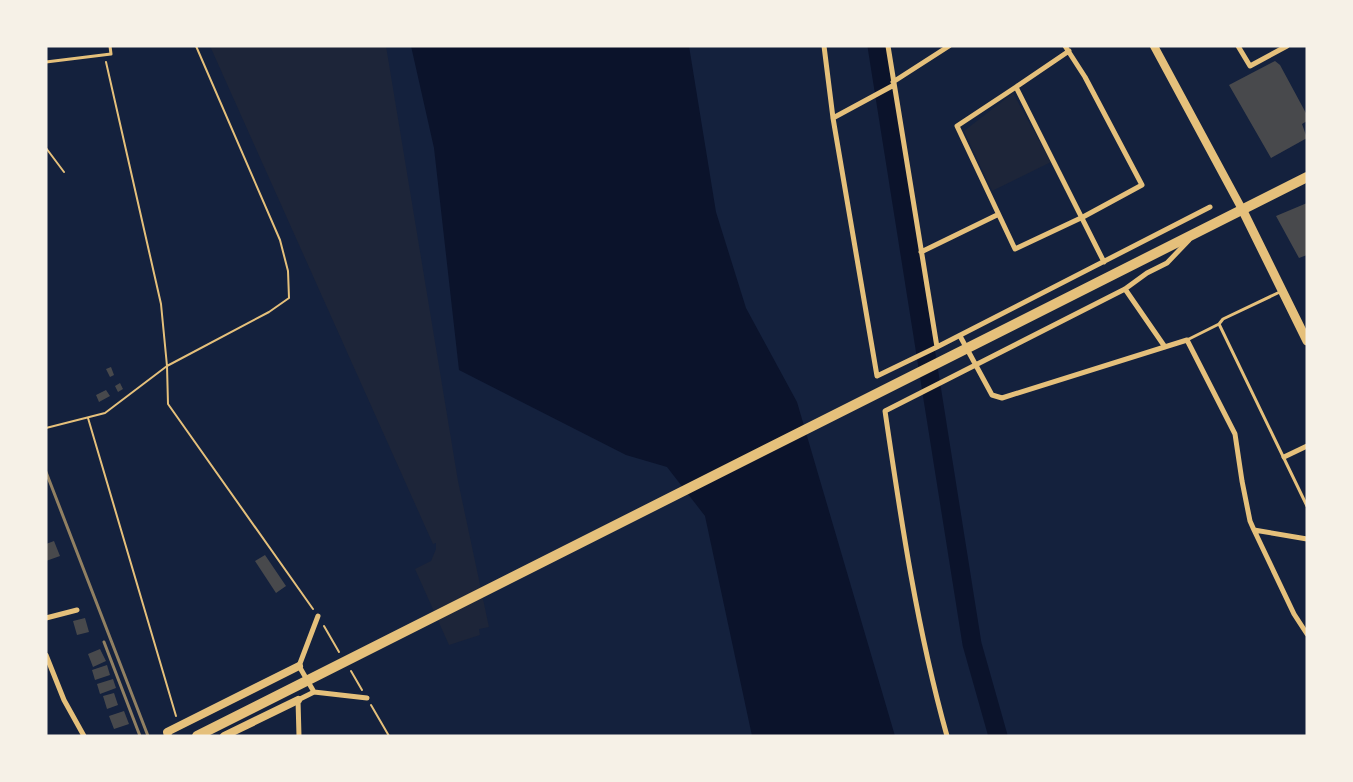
<svg xmlns="http://www.w3.org/2000/svg" width="1353" height="782" viewBox="0 0 1353 782" font-family="'Public Sans',sans-serif">
<style>
.green{fill:#1d2539}
.water{fill:#0b132b}
.lines{fill:none;stroke-linecap:round;stroke-linejoin:round}
.river{stroke:#0b132b;stroke-width:19}
.building{fill:#48494c}
.path{stroke:#e5c07b;stroke-width:2}
.service{stroke:#e5c07b;stroke-width:3}
.minor{stroke:#e5c07b;stroke-width:5}
.tertiary{stroke:#e5c07b;stroke-width:8}
.secondary{stroke:#e5c07b;stroke-width:9}
.primary{stroke:#e5c07b;stroke-width:10}
.rail{stroke:#918062;stroke-width:3}
</style>
<rect width="100%" height="100%" fill="#14213d"/>
<path class="green" d="M210 46H386L458 481 489 627 479 629 480 635 449 645 415 569 431 561 436 549V543L433 544Z
M1013 93 1051 162 992 191 964 131Z"/>
<path class="water" d="M411 46H689L716 212 746 308 797 402 895 736H752L705 516 667 467 626 455 459 370 434 148Z"/>
<g class="lines">
<path class="river" d="M877 46 972 644 998 736"/>
</g>
<path class="building" d="M1275 61 1280 65 1307 115V121L1302 124 1307 138 1271 158 1229 85Z
M1307 203V255L1299 258 1276 216Z
M111 367 114 375 110 377 106 369Z
M120 383 123 389 118 392 115 386Z
M106 390 110 396 99 402 96 395Z
M54 541 60 556 46 561V544Z
M265 555 286 586 276 593 255 561Z
M85 618 89 632 77 635 73 621Z
M100 649 106 661 93 667 88 654Z
M107 665 110 675 95 680 92 670Z
M113 679 116 688 100 694 97 684Z
M114 693 118 705 107 709 103 696Z
M124 711 129 724 114 729 109 716Z"/>
<g class="lines">
<path class="path" d="M106 62 161 304 167 366 168 404 313 609
M46 148 64 172
M88 418 176 716
M46 428 105 413 167 366 269 312 289 298 288 271 280 240 196 46
M324 626 339 652
M351 671 362 690
M371 705 389 736"/>
<path class="service" d="M46 62 111 54 110 46
M1219 324 1307 506
M1187 340 1219 324 1223 319 1282 291"/>
<path class="minor" d="M824 46 833 118 877 376 937 347
M888 46 937 347 1210 207
M1065 46 1085 77 1142 185 1083 217 1015 249 957 126 1016 87 1104 262
M1238 46 1250 66 1287 46
M893 82 949 46
M1016 87 1069 51
M833 118 894 85
M921 252 997 215
M1125 289 1165 347
M960 336 992 395 1002 398 1187 340 1235 434 1242 481 1250 521 1254 530 1307 539
M1284 457 1307 446
M1254 530 1294 614 1307 634
M46 618 77 610
M46 655 64 700 84 736
M314 692 299 666 318 616
M299 736 298 700 314 692 367 698
M947 736C917 629 901 520 885 411L1125 289 1147 273 1167 263 1189 240"/>
<path class="tertiary" d="M1154 46 1243 211
M168 736 167 732 299 666
M224 736 298 700"/>
<path class="secondary" d="M1243 211 1307 341"/>
<path class="primary" d="M197 736 1307 177"/>
<path class="rail" d="M46 472 148 736
M104 642 140 736"/>
</g>
<rect width="1353" height="782" fill="none" stroke="#f6f1e7" stroke-width="95"/>
</svg>
